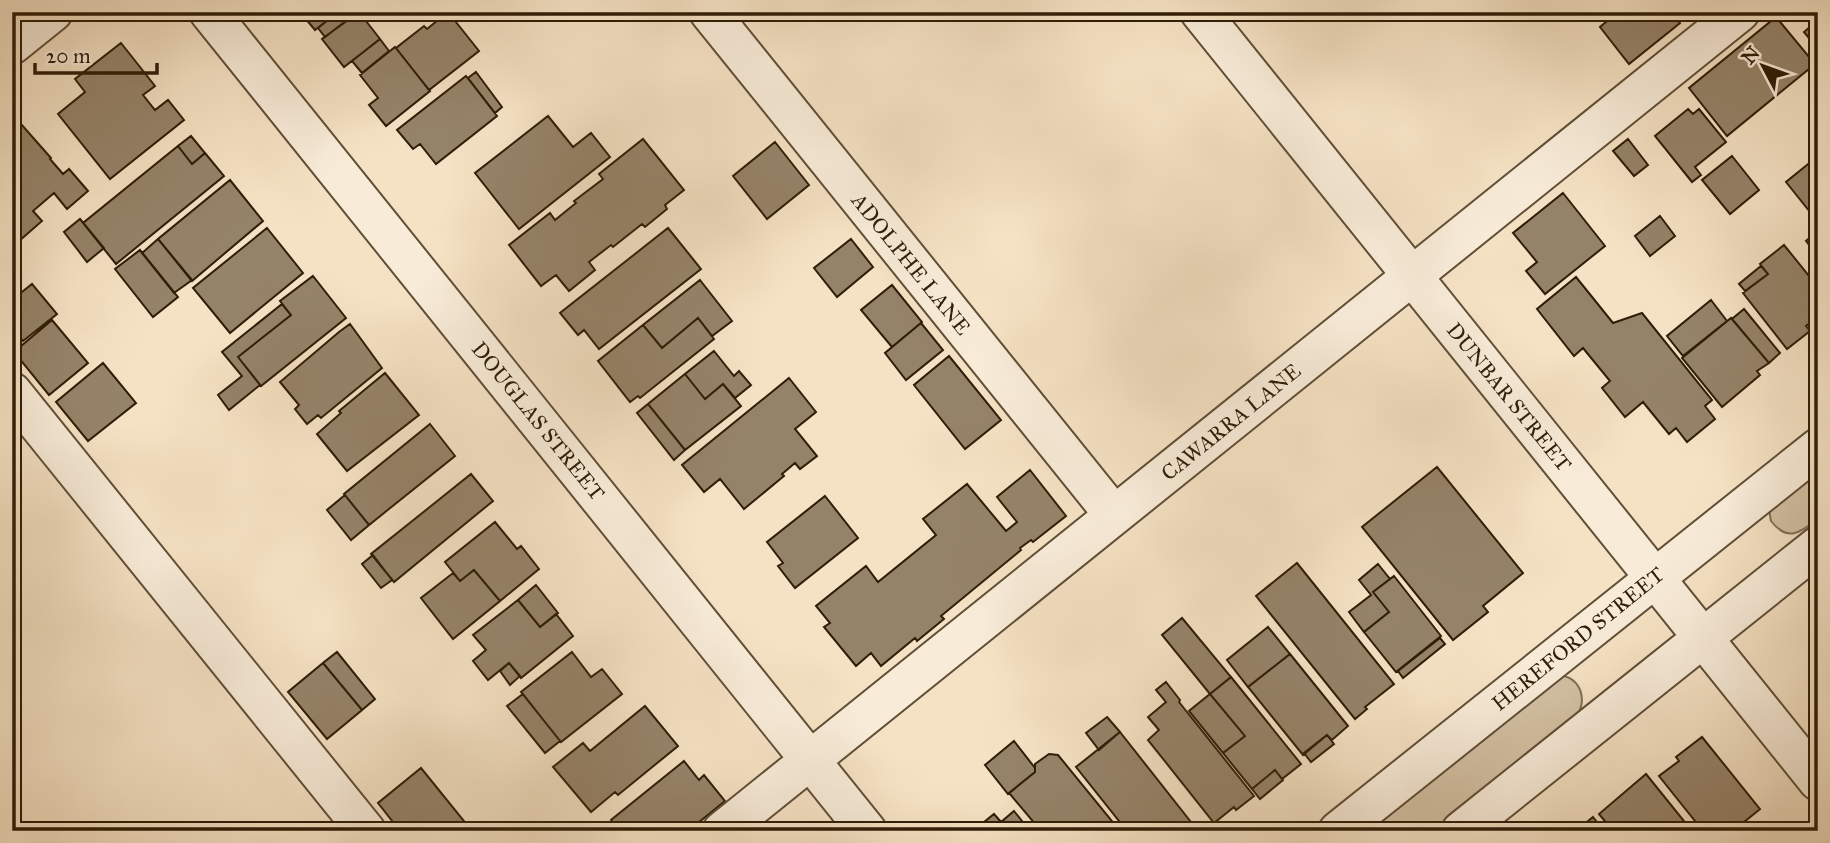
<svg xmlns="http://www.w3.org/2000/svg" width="1830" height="843" viewBox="0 0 1830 843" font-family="'IM FELL Great Primer',serif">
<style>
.grass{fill:#d3c1a4;stroke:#806f56;stroke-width:2}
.building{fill:#958369;stroke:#2e1d07;stroke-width:2}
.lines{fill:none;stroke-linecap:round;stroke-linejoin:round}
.minor-casing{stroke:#604e36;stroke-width:42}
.minor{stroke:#f8ecd9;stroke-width:38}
.labels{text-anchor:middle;stroke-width:7;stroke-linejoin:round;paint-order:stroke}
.street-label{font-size:21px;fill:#2e1d07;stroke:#f8ecd9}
</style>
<rect width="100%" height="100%" fill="#f5e2c4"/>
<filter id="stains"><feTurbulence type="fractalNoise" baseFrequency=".00286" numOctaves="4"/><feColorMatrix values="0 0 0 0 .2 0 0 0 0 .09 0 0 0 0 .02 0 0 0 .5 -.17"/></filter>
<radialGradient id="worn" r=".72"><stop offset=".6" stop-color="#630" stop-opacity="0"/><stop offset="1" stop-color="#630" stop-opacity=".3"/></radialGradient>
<path class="grass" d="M1818 460V519C1801 532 1788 543 1771 521L1768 505Z
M1560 675C1582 679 1588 701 1575 718L1432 831H1358Z"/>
<path class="building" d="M300 12H338L315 30Z
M338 12 356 13 325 37 318 28Z
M359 12 380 39 344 67 322 39Z
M448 12 479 51 429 90 396 48 424 26 427 29Z
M1618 12H1671L1680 23 1629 64 1600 27Z
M1776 17 1815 64 1727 136 1689 88Z
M1818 20V49L1804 32Z
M380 39 389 51 362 73 352 61Z
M121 43 155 86 143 95 155 110 168 100 184 120 110 179 58 114 85 92 75 79Z
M395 47 430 91 386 126 369 105 378 98 360 75Z
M476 72 502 107 495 113 468 78Z
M466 76 497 116 436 164 420 144 413 149 397 130Z
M1688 109 1693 114 1699 109 1726 142 1695 167 1701 175 1692 182 1655 136Z
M13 115 51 158 50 159 63 174 69 169 88 191 67 209 54 193 33 211 42 221 19 241 12 233Z
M548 116 573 147 591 133 610 157 519 229 475 173Z
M191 136 205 153 192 164 178 146Z
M643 139 684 190 665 205 667 209 645 227 642 224 613 247 611 245 589 262 595 270 569 291 556 275 541 286 509 245 550 213 555 220 576 203 574 201 603 179 599 174Z
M1628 139 1648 165 1634 176 1613 151Z
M775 142 809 185 767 219 733 176Z
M178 146 192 164 205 153 224 176 116 264 83 223Z
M1732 156 1759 190 1730 214 1702 180Z
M1818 156V222L1786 182Z
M230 180 263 221 192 281 158 239Z
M1563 193 1605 246 1545 294 1526 271 1537 262 1513 233Z
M1660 216 1675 236 1650 256 1635 236Z
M80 219 104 248 87 262 64 232Z
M267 228 303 273 230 333 193 288Z
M668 228 701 269 599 349 584 330 578 335 560 313Z
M1818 231V256L1806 241Z
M158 239 192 280 174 293 142 253Z
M851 239 873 267 837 297 814 268Z
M1784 245 1818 287V317L1806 326 1810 331 1787 349 1743 293 1768 274 1760 264Z
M140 250 178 297 153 317 115 269Z
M1761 266 1768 274 1745 291 1739 284Z
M313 276 346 318 261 386 238 357 291 315 280 301Z
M1576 277 1613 323 1642 313 1712 400 1705 406 1715 419 1687 442 1676 428 1669 434 1643 402 1625 417 1602 388 1610 381 1583 348 1574 356 1537 309Z
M700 280 732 321 712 336 698 318 662 348 643 325Z
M32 284 57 314 23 341 12 329V300Z
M892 285 922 322 892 347 861 310Z
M1711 300 1727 321 1683 356 1667 336Z
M282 304 291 315 238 357 260 385 229 410 218 395 242 376 222 352Z
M1744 309 1780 353 1769 363 1732 319Z
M698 318 714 339 640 398 638 396 630 402 598 361 643 325 662 348Z
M1731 318 1769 363 1757 371 1760 375 1722 407 1682 358Z
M52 320 88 363 49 395 14 352Z
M921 323 943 350 906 380 885 353Z
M350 324 382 368 321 418 318 415 307 424 295 409 299 405 280 382 339 332Z
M714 351 734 376 739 371 751 385 735 398 723 384 705 399 685 374Z
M949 356 1001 420 965 449 914 385Z
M103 363 136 403 88 441 56 402Z
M385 373 419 415 347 471 317 434 341 413 339 411Z
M685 374 705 399 723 384 741 406 685 450 648 404Z
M789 378 816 412 795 429 817 456 800 469 795 463 782 474 784 476 744 509 720 479 704 492 682 465Z
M648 404 685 450 674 460 637 413Z
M430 424 455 456 369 525 344 494Z
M1437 467 1523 573 1483 606 1488 612 1453 640 1362 527Z
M1030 470 1066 516 1033 542 1031 540 1020 548 1021 550 941 616 944 619 917 641 915 638 881 666 871 653 856 666 824 627 830 623 816 606 866 566 878 582 936 535 923 519 967 484 1006 531 1017 522 997 497Z
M471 474 493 501 394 582 371 554Z
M345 495 369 525 351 540 327 510Z
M825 496 858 538 795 588 778 566 783 563 767 542Z
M495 522 517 549 521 546 539 569 500 601 474 570 460 581 445 562Z
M373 555 392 580 381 588 362 564Z
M1297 563 1394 684 1365 707 1367 709 1355 719 1256 596Z
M1378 564 1390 579 1373 592 1389 612 1364 632 1349 612 1371 595 1359 580Z
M474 570 500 601 453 639 421 598 453 573 460 581Z
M1394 576 1441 636 1396 672 1364 632 1389 612 1373 592Z
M536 585 558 613 540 627 518 600Z
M518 600 540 627 556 614 573 636 521 678 509 663 488 680 473 661 486 650 473 635Z
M1182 618 1231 677 1210 694 1162 635Z
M1268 627 1290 654 1248 687 1227 660Z
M1440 638 1445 644 1403 678 1398 671Z
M337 652 375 699 362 710 323 663Z
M572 652 591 677 602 669 622 694 561 742 521 692Z
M1290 654 1348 726 1332 740 1327 735 1303 755 1248 687Z
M323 663 362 710 327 739 288 692Z
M509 663 520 676 510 685 500 671Z
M1231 677 1301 764 1282 779 1275 770 1252 789 1223 753 1245 736 1210 694Z
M1166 682 1180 700 1179 702 1254 796 1236 810 1234 807 1214 823 1148 740 1159 730 1148 717 1166 702 1156 690Z
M523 694 560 741 545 753 507 706Z
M1210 694 1245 736 1223 753 1189 711Z
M645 706 678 746 618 795 615 792 591 812 553 767 583 743 590 751Z
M1107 717 1120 732 1099 750 1086 733Z
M1120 732 1198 831H1127L1076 767Z
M1327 735 1334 744 1311 762 1304 753Z
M1702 737 1760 809 1733 831H1703L1659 776 1679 761 1676 757Z
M1014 741 1035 768V772L1008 794 985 765Z
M1049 754 1058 755 1120 831H1041L1009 793 1035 772V764Z
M684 761 699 780 704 775 725 801 688 831H620L611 820Z
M421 768 464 821 451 831H400L378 803Z
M1275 770 1283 780 1260 799 1252 789Z
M1646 774 1692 831H1613L1599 814Z
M1014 811 1030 831H973L994 814 1001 822Z
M1593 817 1604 831H1576Z"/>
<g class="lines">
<defs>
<path id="minor" d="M209 12 867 831
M709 12 1114 515
M1200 12 1818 781
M12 45 53 12
M12 392 366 831
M722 831 1740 12
M1338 831 1818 448
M1461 831 1818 546"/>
</defs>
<use href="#minor" class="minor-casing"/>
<use href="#minor" class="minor"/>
</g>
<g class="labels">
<g class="street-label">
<text transform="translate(911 264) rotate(51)" y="7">ADOLPHE LANE</text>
<text transform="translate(1509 397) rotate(51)" y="7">DUNBAR STREET</text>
<text transform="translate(538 421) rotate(51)" y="7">DOUGLAS STREET</text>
<text transform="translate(1231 422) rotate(-39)" y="7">CAWARRA LANE</text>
<text transform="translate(1578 639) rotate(-39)" y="7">HEREFORD STREET</text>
</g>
</g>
<rect width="1830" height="843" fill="none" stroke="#f5e2c4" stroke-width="42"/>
<rect x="14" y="14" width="1802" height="815" fill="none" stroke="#2e1d07" stroke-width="3.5"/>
<rect x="21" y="21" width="1788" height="801" fill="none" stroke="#2e1d07" stroke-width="2"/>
<g transform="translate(1763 66) rotate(311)" stroke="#f8ecd9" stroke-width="5" paint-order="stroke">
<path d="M0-5L12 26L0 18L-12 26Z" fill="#2e1d07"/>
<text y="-10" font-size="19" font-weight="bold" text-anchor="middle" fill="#2e1d07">N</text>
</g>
<path d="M35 63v10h122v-10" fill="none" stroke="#2e1d07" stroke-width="3.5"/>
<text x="46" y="63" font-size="21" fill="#2e1d07" stroke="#f8ecd9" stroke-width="5" paint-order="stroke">20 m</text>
<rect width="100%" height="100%" filter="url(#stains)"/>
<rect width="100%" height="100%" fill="url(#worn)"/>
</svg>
